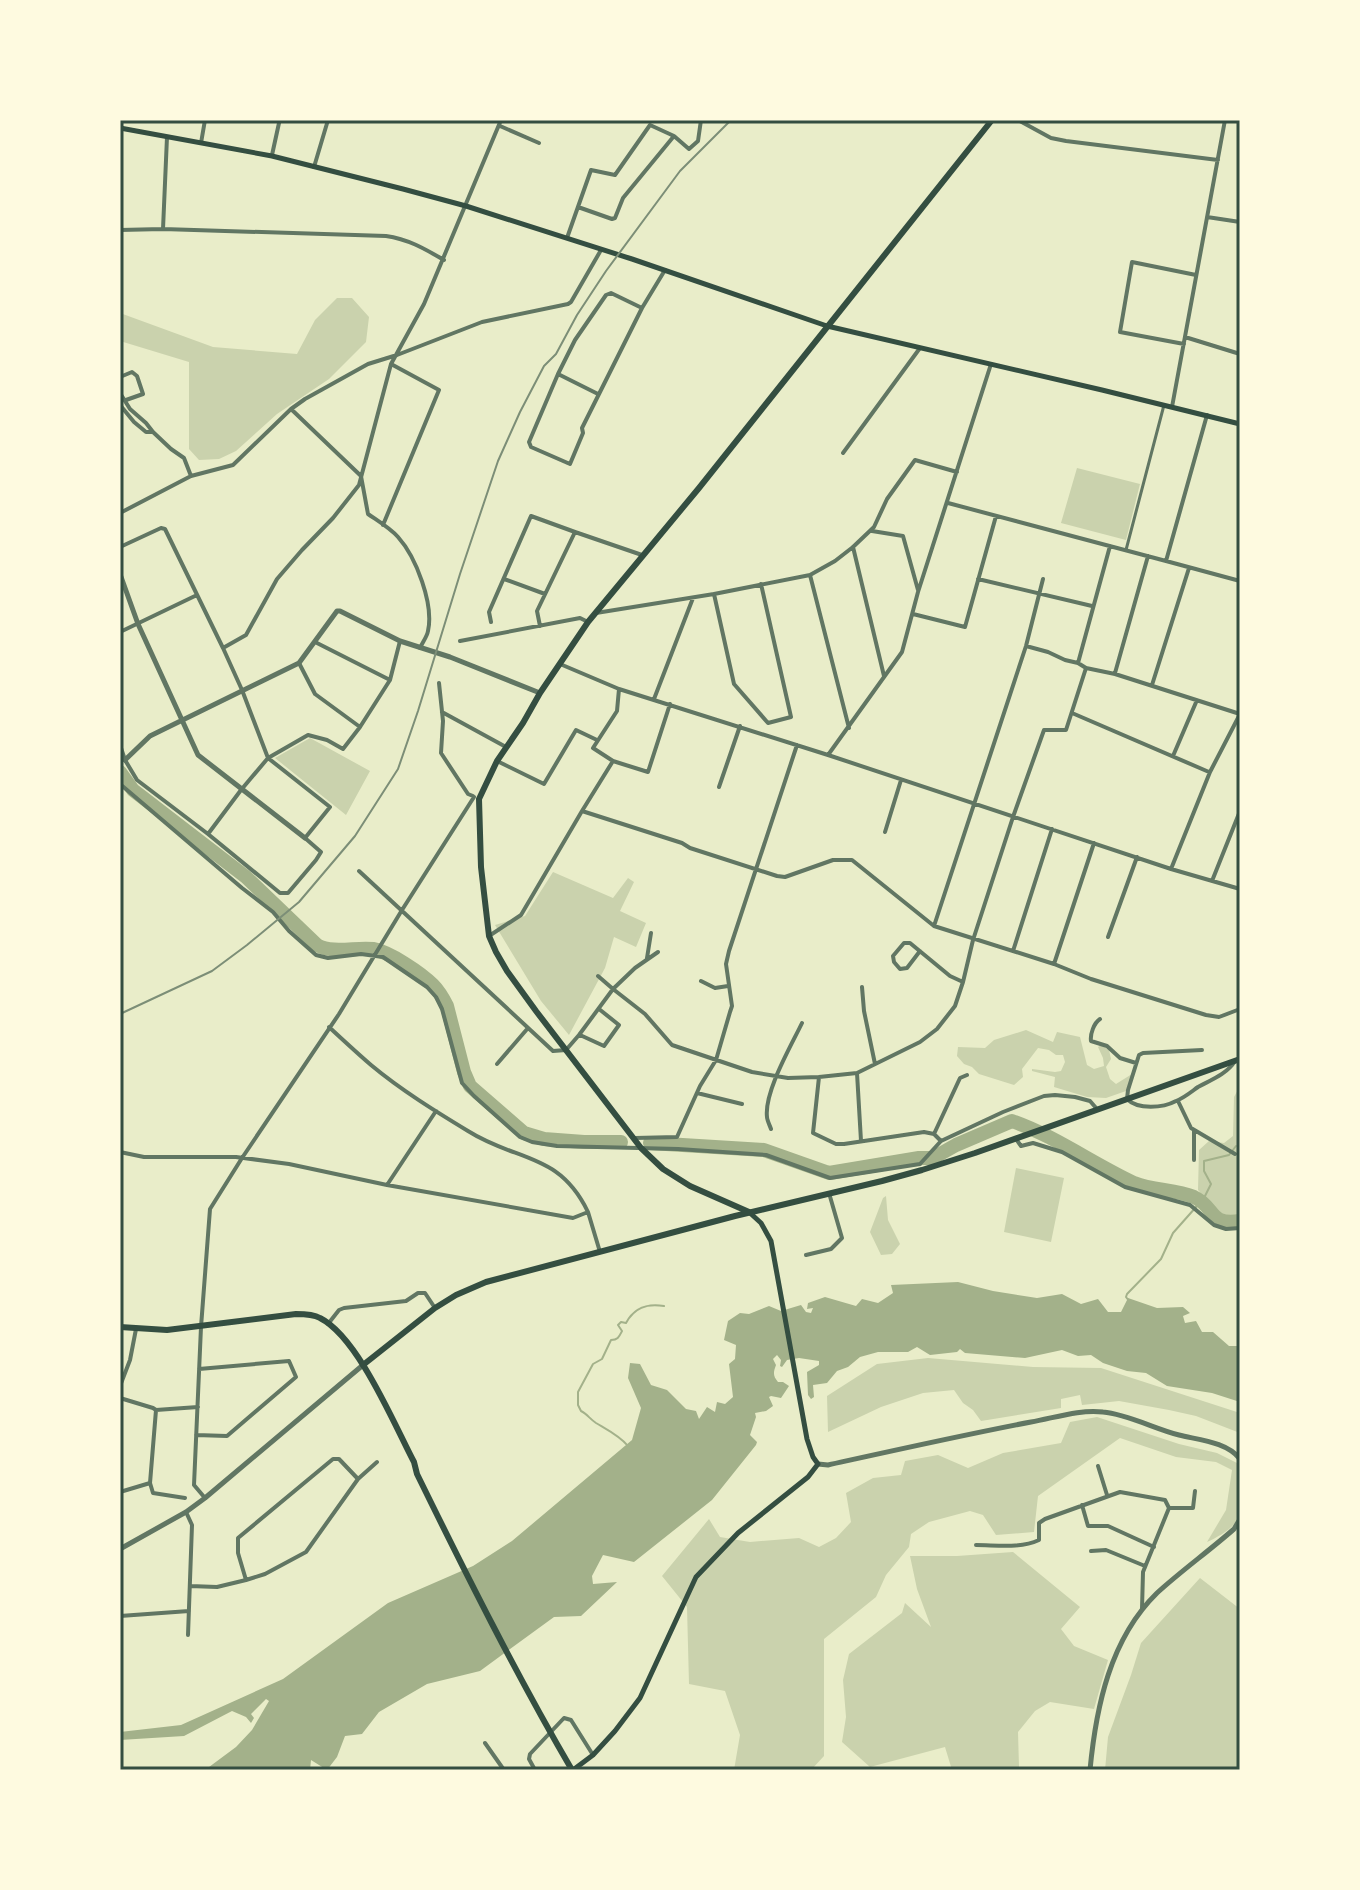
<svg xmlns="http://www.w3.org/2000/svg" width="1360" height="1890" viewBox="0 0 1360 1890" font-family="'PT Sans',sans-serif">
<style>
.green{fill:#cad2ad}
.water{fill:#a3b18a}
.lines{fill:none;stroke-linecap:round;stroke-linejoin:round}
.stream{stroke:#a3b18a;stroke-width:2}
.river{stroke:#a3b18a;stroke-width:14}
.pedestrian{stroke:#617663;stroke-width:3}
.minor{stroke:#617663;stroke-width:4}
.tertiary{stroke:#617663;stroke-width:5}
.secondary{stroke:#344e41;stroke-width:5}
.primary{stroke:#344e41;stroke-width:6}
.trunk{stroke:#344e41;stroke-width:6}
.rail{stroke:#7c8e77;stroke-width:2}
.neatline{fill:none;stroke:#344e41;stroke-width:3}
</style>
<rect width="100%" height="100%" fill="#e9edc9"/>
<path class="green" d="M337 298H352L369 317 366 342 329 379 277 414 236 451 219 459 199 460 189 449V362L120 341V313L213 347 297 354 315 320Z
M1077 468 1140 484 1126 540 1061 523Z
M310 738 370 771 346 815 275 758Z
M553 872 613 898 628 878 634 882 620 911 646 923 636 947 614 937 605 968 569 1035 541 1001 495 925 525 916Z
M1026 1030 1053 1042 1057 1032 1080 1037 1087 1065 1094 1069 1104 1066 1103 1058 1098 1047 1101 1045 1109 1050 1111 1059 1106 1067 1110 1079 1116 1084 1132 1074 1126 1091 1106 1098 1087 1097 1054 1087 1055 1077 1032 1071V1069L1055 1072 1061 1071 1065 1062 1063 1055H1056L1049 1050 1038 1048 1022 1069 1023 1077 1014 1085 979 1074 972 1067 964 1064 957 1056 958 1047 985 1048 994 1040Z
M1240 1086V1219L1222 1220C1212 1212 1207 1200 1198 1190L1199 1150 1209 1141 1224 1143 1233 1136 1234 1097Z
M1016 1168 1064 1178 1051 1242 1004 1232Z
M886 1196 888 1220 900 1244 892 1254 881 1255 870 1232 883 1198Z
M928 1358 1033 1367 1101 1368 1240 1413V1433L1196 1416 1169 1410 1119 1401 1082 1405 1080 1395 1061 1399V1408L981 1421 973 1410 963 1403 954 1390 923 1393 881 1407 828 1432 827 1396 877 1364Z
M1097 1417 1179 1444 1217 1453 1237 1463C1242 1476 1243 1511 1235 1523 1229 1531 1216 1538 1207 1542L1226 1510 1232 1470 1216 1462 1176 1457 1120 1438 1038 1496 1034 1532 996 1535 983 1515 970 1511 929 1522 911 1534 909 1547 886 1575 876 1597 824 1639V1756L811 1770H734L740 1735 725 1691 689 1684 687 1607 662 1576 709 1519 720 1537 750 1542 799 1538 819 1547 836 1538 851 1522 846 1493 873 1478 901 1475 905 1461 938 1455 968 1468 1003 1453 1061 1443 1070 1422Z
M1013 1552 1080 1607 1061 1629 1074 1646 1108 1660 1094 1709 1050 1702 1035 1711 1018 1732 1019 1767 1035 1770H952L945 1747 870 1767 842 1742 846 1717 843 1680 849 1654 902 1613 905 1603 931 1627 917 1589 910 1556H957Z
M1200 1578 1240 1609V1770H1105L1108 1737 1131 1675 1141 1643Z"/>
<path class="water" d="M958 1282 993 1291 1037 1298 1062 1294 1081 1304 1098 1299 1108 1312H1121L1128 1298 1157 1308 1183 1307 1190 1313 1183 1316 1185 1323 1196 1321 1202 1332H1213L1229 1346H1240V1402L1212 1393 1167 1386 1146 1373 1127 1371 1103 1363 1091 1355 1078 1356 1062 1350 1025 1358 965 1353 960 1349 957 1352 930 1355 917 1347 908 1352H878L860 1357 848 1367 837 1371 827 1383 813 1385 814 1397 811 1399 808 1395 807 1372 819 1365V1361L799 1358 787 1360 782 1367 780 1366 781 1360 777 1355 773 1359 776 1365C773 1373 773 1376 778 1382H783L789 1386 781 1398 771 1396 769 1397 773 1406 766 1411 755 1413 756 1417 750 1435 757 1442 756 1445 712 1500 634 1562 603 1555 592 1576 593 1584 617 1582 581 1616 554 1617 480 1671 427 1684 379 1712 362 1734 345 1736 337 1757 327 1770 311 1760 310 1770H205L236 1747 252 1730 269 1701 266 1699 251 1714 254 1718 251 1723 246 1717 232 1711 184 1736 120 1740V1732L181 1725 283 1679 388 1603 473 1566 512 1541 632 1440 641 1408 628 1378 630 1363 640 1364 651 1385 667 1390 686 1409 696 1411 699 1419 707 1407 715 1412 717 1402 725 1404 733 1397 729 1364 735 1359 736 1345 724 1340 728 1321 740 1313 749 1314 769 1306 781 1311 801 1305 806 1312 811 1313 813 1308 807 1309 808 1303 825 1297 856 1306 862 1299 878 1303 893 1293 891 1285Z"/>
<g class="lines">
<path class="stream" d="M1129 1301 1126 1297 1127 1294 1161 1259 1173 1233 1204 1198 1211 1184 1204 1171V1161L1229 1155 1236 1146
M628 1446C620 1436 606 1429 596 1423 590 1419 587 1414 581 1411L578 1405V1392L593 1364 602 1359 611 1340C618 1340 619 1337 622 1331L618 1325 621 1322 626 1323C634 1308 646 1303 664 1306"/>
<path class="river" d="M120 772 133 790 246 877 317 945C333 954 355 947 373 949 390 952 421 973 433 985 439 991 443 998 447 1006L464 1072 470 1086 524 1133 544 1139 584 1142H621
M650 1143 764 1150 829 1173 919 1158H933L956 1145 1012 1121C1055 1136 1093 1164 1134 1183 1153 1191 1175 1189 1194 1197 1216 1207 1208 1226 1240 1221"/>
<path class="pedestrian" d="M1126 550 1164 405"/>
<path class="minor" d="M1018 120 1051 138 1066 141 1218 160
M1238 120H1240
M500 126 539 143
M201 143 205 120
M272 155 279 123
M314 167 328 120
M578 207 612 219 615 218 623 198 674 136
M1207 217 1240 222
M163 229 167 137
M120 230 163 229 386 236C408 239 425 249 444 260
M567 238 591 170 615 175 650 125 674 136 689 149 698 141 701 120
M1185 337 1240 354
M1184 344 1120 332 1132 262 1196 275
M558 374 575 340 606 295 611 293 642 308
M120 377 132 372 137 376 143 394 126 400
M120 393 130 409 146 423 153 432 171 449 184 458 191 476
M598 394 558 374 529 442 531 447 570 464 583 433 582 428 642 308 665 270
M120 405 134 422 146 432H153
M1172 407 1225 120
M291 409 361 476 368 514C378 521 390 528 398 537 416 557 434 604 428 631 427 637 422 643 420 648
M843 453 920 348
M948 503 1166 561 1207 415
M120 513 191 476 233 465 291 409 305 399 368 364 397 355 482 322 568 304 571 302 601 250
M383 525 439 390 391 364
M872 531 903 536 918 590
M120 547 161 528 165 529 223 648 242 690 268 758 330 807 305 838 321 852 316 860 288 893H280L208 834 137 780 125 760 120 745
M853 547 884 676
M1166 561 1240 581
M810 575 849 728
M504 579 545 594
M978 579 1092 606
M714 594 734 684 768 723 791 717 761 584
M596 613 714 594 810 575 835 561 853 547 874 527 887 499 915 460 957 472
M913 614 965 627 996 516
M491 622 489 612 531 516 575 532
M540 626 537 611 575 532 642 555
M120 632 197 595
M460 641 580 618 588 622
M315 642 390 680
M1026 646 1048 652 1065 660 1078 663 1086 668 1115 674 1240 714
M223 648 246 635 277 579 302 550 333 518 359 485 391 364 424 304 501 120
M299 663 315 694 360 727 390 680 400 641
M1078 663 1110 546
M560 664 619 689 828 755 1171 869 1240 889
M1115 673 1148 556
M439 683 443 721 441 753 468 794 473 796
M1152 685 1189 568
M619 689 617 711 593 748 613 761 648 772 670 704
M654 699 693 598
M442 712 506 747
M1072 713 1209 772
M828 755 902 652 918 592 991 364
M1173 756 1197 700
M497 761 544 784 576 730 597 740
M613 761 582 811 682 843 690 848 777 876 785 877 833 860H852L934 926 1054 964 1094 843
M120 784 242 888 273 912 289 931 316 955 328 958 361 954 383 957 427 987 436 997 442 1009 462 1083 474 1096 520 1137 532 1142 557 1146 678 1149 766 1155 830 1178 920 1164
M719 787 740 726
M885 832 901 780
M208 834 241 790 268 758 308 735 327 740 343 749 360 727
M1171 869 1210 772 1240 714
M359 871 553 1051 566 1050 579 1035 613 989 645 1014 672 1045 752 1072 788 1078 819 1077
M1212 881 1240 811
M934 926 1026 646 1043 579
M489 936 521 915 582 811
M1108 937 1137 857
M920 951 907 968 900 969 894 962 893 956 904 943H910L950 976 963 982
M1013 951 1052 829
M647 958 651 933
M1054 964 1091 979 1206 1015 1219 1017 1240 1009
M598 976 613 989 635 968 658 952
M701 981 715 988 728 986
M862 987 864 1011 875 1064
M1100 1019C1094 1023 1090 1034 1091 1041L1107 1046 1120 1058 1136 1063
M329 1027C343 1040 357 1053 371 1065 401 1090 435 1111 468 1131 517 1162 559 1152 588 1212
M580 1035 604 1046 619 1025 599 1009
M1202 1050 1143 1053 1139 1055 1128 1090 1127 1099C1138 1110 1163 1108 1176 1101 1184 1098 1191 1092 1198 1087 1211 1080 1227 1074 1235 1061
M497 1064 528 1028
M857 1073 861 1141
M697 1093 742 1104
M1178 1101 1191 1128 1235 1154
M771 1129C770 1126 767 1120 767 1117 764 1092 791 1046 802 1023
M1194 1130V1160
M934 1134 960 1078 967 1075
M635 1138 677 1137 700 1086 716 1060 730 1012 732 1006 726 964 729 951 797 745
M1016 1139 1021 1146 1033 1143 1062 1152 1125 1187 1190 1205 1214 1225 1226 1229 1240 1228
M941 1141 934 1134 924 1132 844 1144H836L813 1133 819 1077 857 1073 920 1042 937 1029 955 1006 963 982 973 940 1013 817 1044 730H1066L1086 668
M120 1152 144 1157H236L289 1164 387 1185 573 1218 588 1212 600 1252
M920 1164 941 1141 1003 1112 1044 1096 1055 1095 1075 1097 1090 1101 1097 1109
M387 1185 436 1111
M806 1255 831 1249 842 1238 829 1193
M328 1324 339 1310 344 1308 406 1301 418 1293H425L435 1308
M120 1386 130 1360 136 1329
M120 1398 153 1408 156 1410 150 1483 153 1493 185 1498
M156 1410 198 1407
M196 1435 227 1436 296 1377 289 1361 199 1369
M1098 1466 1107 1495
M120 1492 150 1483
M205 1498 194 1485 201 1327 210 1209 242 1158 339 1014 402 910 474 797
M1082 1505 1088 1526H1108L1154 1547
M1169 1508H1193L1195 1491
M186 1512 192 1525 188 1635
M976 1545C996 1545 1020 1549 1039 1540V1523L1045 1519 1120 1492 1165 1500 1169 1508 1143 1572 1142 1609
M1091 1551 1106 1550 1145 1566
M246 1580 238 1553V1538L333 1459H339L358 1479
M190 1586 217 1587 246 1580 265 1574 306 1552 358 1479 377 1462
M120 1616 189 1611
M485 1743 504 1770
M535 1770 529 1759 530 1754 564 1718 571 1720 593 1755"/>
<path class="tertiary" d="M120 574 138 624 198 755 305 838
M125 760 150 736 299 663 337 611H340L400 641 450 657 540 693
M818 1464 828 1465C896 1450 963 1435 1031 1422 1054 1418 1080 1409 1103 1412 1127 1414 1155 1429 1179 1435 1199 1440 1227 1442 1240 1459
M120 1549 186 1512 205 1498 363 1365
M1090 1770C1096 1707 1110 1639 1157 1593 1181 1571 1209 1551 1234 1529L1240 1519"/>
<path class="secondary" d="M120 128 272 156 403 189 466 206 632 259 827 326 1102 390 1240 424
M573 1770 593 1755 615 1731 640 1698 696 1577 738 1533 808 1477 818 1464 813 1457 807 1439 771 1241 761 1223 749 1212"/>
<path class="primary" d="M749 1212 690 1186 663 1169 641 1148 536 1011 507 971 496 952 489 936 481 867 479 799 497 761 523 723 540 693 588 622 699 488 992 120
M363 1365 435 1308 456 1295 486 1282 735 1216 882 1181 922 1170 975 1153 1240 1059"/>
<path class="trunk" d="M120 1327 167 1330 296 1314C304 1314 313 1314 320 1318 358 1337 394 1424 414 1462L417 1474C466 1574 516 1674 572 1770"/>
<path class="rail" d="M120 1014 212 971 247 945 299 902 355 836 398 769 418 711 460 574 498 461 520 412 544 366 556 354 577 315 606 271 680 171 731 120"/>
</g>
<rect width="1360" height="1890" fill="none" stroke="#fefae0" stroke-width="244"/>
<rect x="122" y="122" width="1116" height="1646" class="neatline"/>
</svg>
